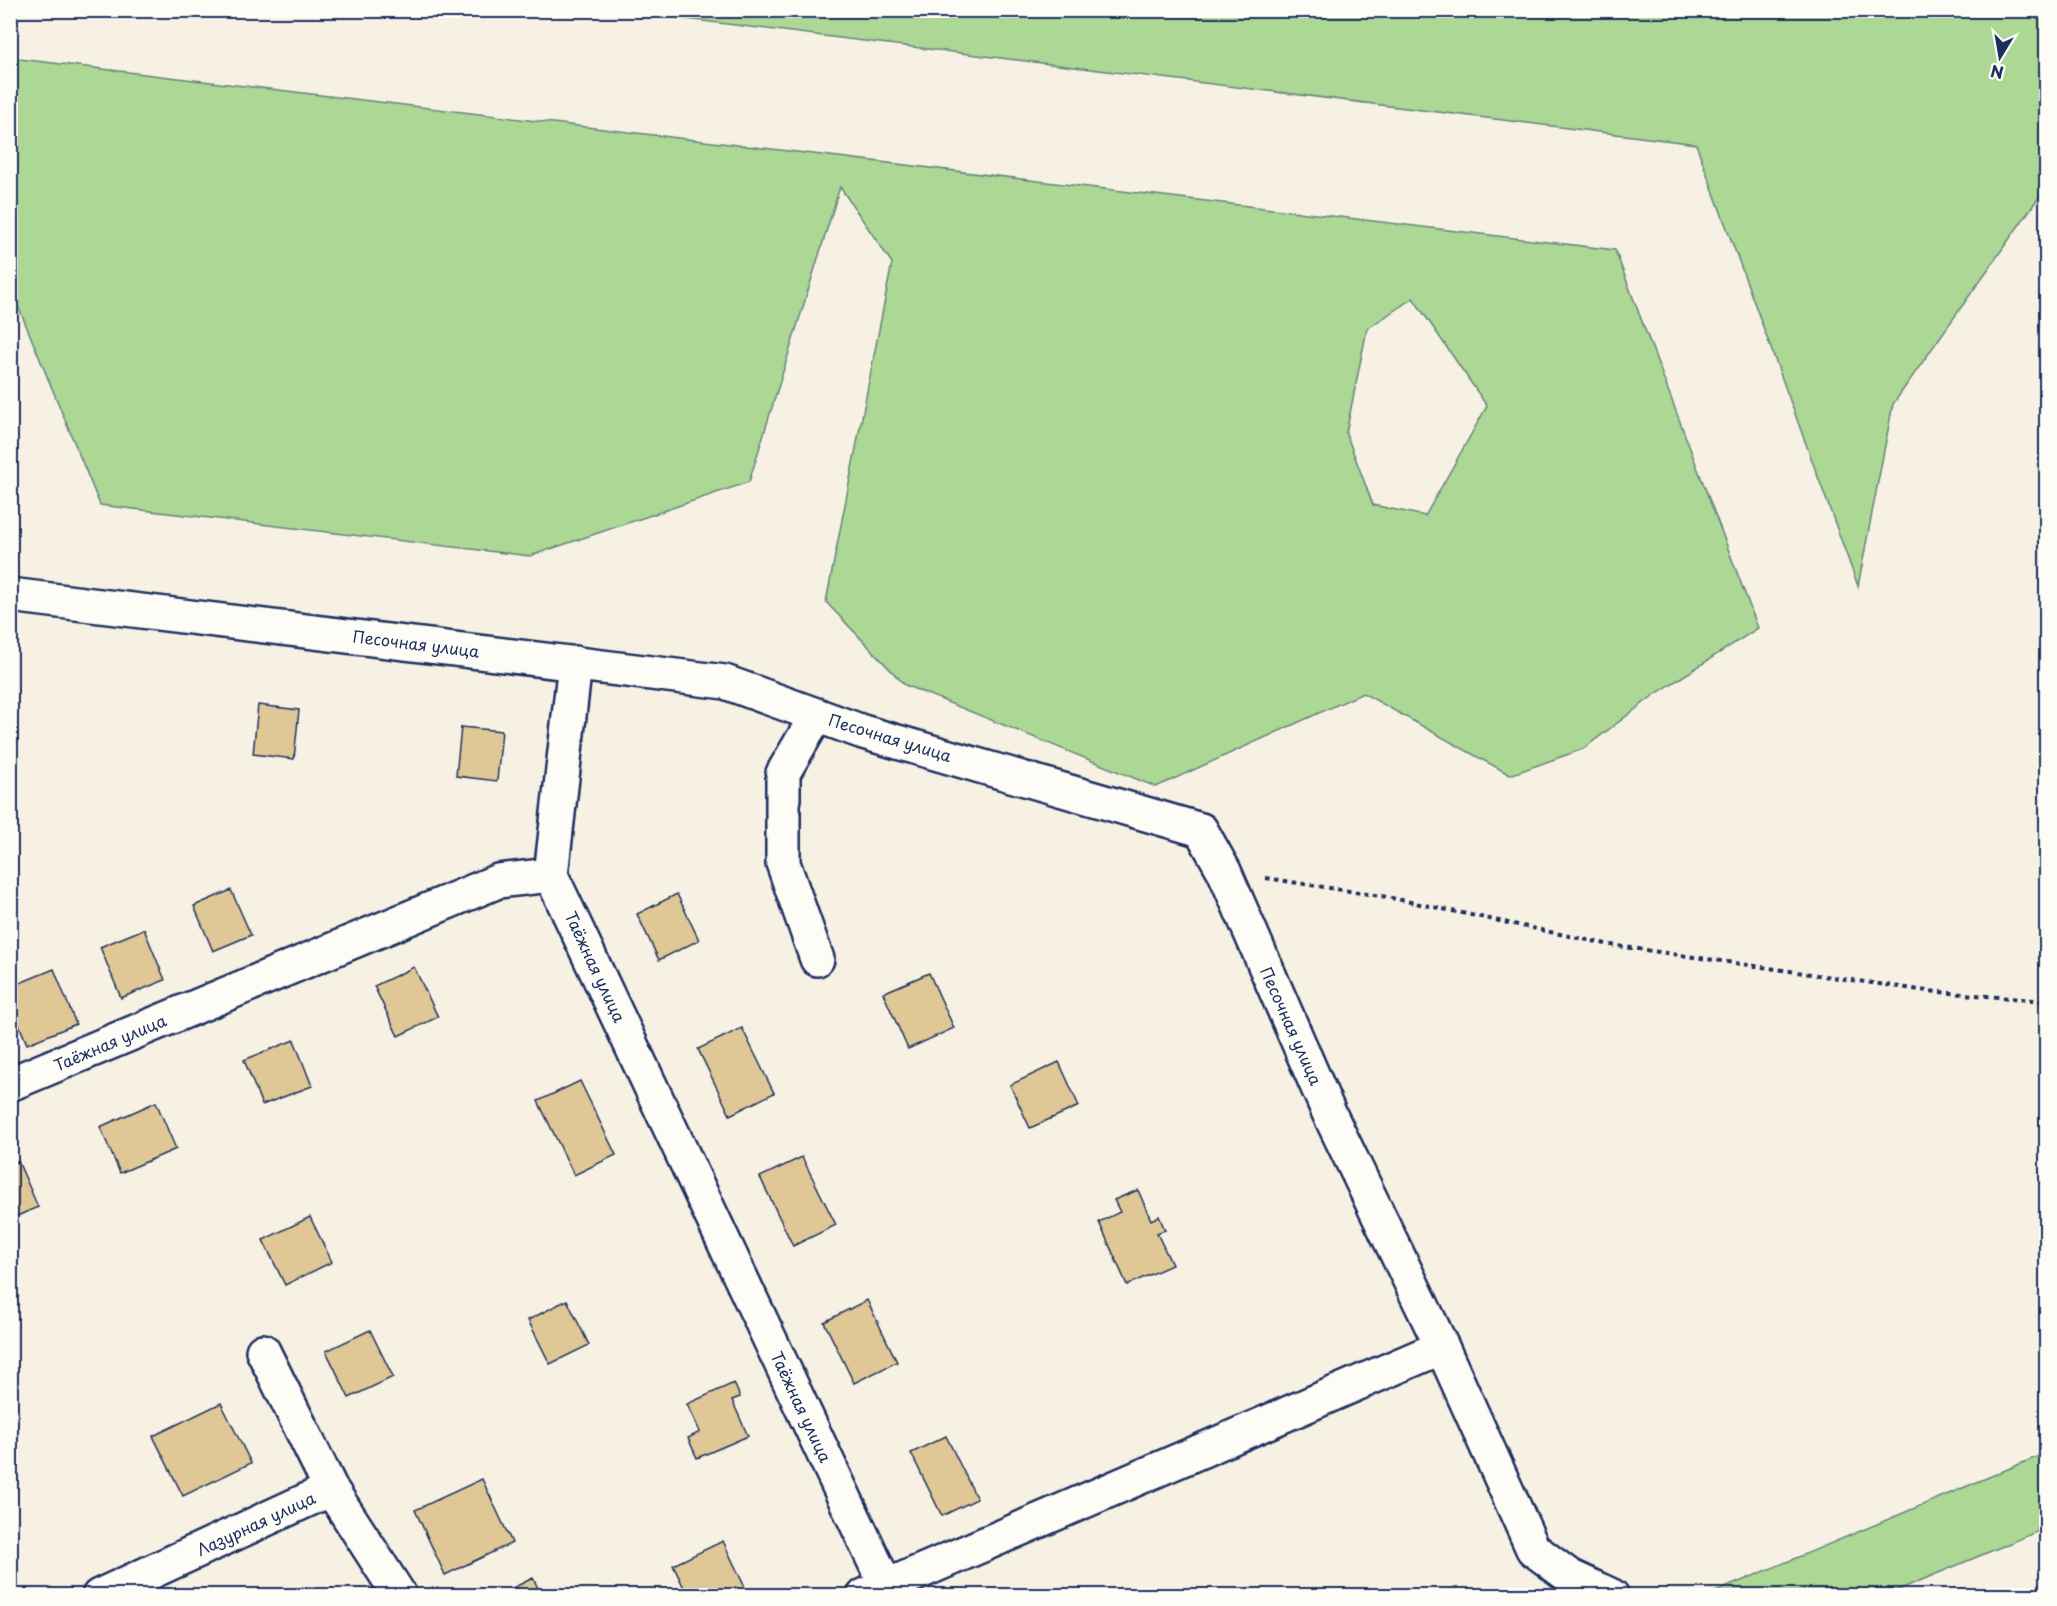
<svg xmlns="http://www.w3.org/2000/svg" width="2057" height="1606" viewBox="0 0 2057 1606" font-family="'Playpen Sans',sans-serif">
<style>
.green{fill:#acd795;stroke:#64837a;stroke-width:1.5;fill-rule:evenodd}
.building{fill:#dfc796;stroke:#1b2f5e;stroke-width:1.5}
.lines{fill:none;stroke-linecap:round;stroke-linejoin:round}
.minor-casing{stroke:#1b2f5e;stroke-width:38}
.path{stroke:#1b2f5e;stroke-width:4;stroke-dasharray:4.5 4.5;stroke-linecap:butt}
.minor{stroke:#fdfcf7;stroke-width:33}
.labels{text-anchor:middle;stroke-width:4.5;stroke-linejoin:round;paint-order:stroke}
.street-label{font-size:16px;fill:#1b2f5e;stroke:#fdfcf7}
</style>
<rect width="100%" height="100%" fill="#f7f1e4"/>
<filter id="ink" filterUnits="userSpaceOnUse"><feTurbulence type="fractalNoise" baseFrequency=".0167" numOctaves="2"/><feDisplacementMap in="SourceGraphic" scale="12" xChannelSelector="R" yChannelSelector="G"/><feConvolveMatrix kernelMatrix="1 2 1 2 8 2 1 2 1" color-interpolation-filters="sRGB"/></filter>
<g filter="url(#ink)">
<path class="green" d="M622 11H2046V187L1893 404 1858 586 1696 144Z
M11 58 1615 250 1758 628 1654 695 1583 749 1510 775 1363 693 1156 787 905 685 826 602 892 263 840 187 749 482 530 556 100 505 14 296 11 295ZM1413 298 1487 406 1425 516 1373 505 1346 433 1367 329Z
M2046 1453V1528L1886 1595H1708Z"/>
<path class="building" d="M258 705 299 710 294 759 253 754Z
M461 727 502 731 497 781 456 776Z
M231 890 251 935 213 951 194 906Z
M677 894 699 940 659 960 637 914Z
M144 929 165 980 121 998 100 947Z
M414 967 438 1017 398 1036 374 986Z
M54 969 76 1024 27 1044 10 1003V987Z
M929 973 954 1028 908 1049 883 993Z
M742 1028 774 1093 730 1115 698 1049Z
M294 1040 312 1086 262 1105 244 1060Z
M1059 1062 1079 1106 1030 1128 1010 1085Z
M580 1081 616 1155 574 1175 538 1101Z
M156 1102 176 1149 120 1173 100 1127Z
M802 1157 836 1225 793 1246 760 1177Z
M18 1161 38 1207 10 1219V1164Z
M1138 1190 1151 1220 1159 1216 1165 1230 1157 1233 1172 1265 1127 1285 1099 1222 1120 1212 1114 1200Z
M310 1217 332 1262 285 1285 263 1240Z
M567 1300 589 1345 550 1364 528 1320Z
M867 1300 897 1362 854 1383 824 1322Z
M370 1330 393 1377 349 1398 326 1351Z
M734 1383 740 1397 732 1400 748 1436 697 1458 688 1438 700 1432 687 1404Z
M221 1403 251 1463 183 1496 153 1436Z
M946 1436 977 1499 942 1516 911 1453Z
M482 1479 512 1543 445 1575 415 1510Z
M723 1541 749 1596H688L673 1565Z
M533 1578 542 1596H496Z"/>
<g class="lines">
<defs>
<path id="minor" d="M10 595 725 682 863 732 1201 830 1224 871 1329 1113 1442 1347 1533 1549 1569 1576 1612 1596
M817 715 783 773V863L817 959
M551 875 575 663
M10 1084 498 881 551 875 886 1586
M263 1351 331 1489
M99 1596 331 1489 400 1596
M864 1596 1442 1347"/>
</defs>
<use href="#minor" class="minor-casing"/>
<path class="path" d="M1266 878 1387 897 1611 945 1927 991 2046 1001"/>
<use href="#minor" class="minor"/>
</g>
</g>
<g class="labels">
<g class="street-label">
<text transform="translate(416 644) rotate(7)" y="6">Песочная улица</text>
<text transform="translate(890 738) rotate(17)" y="6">Песочная улица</text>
<text transform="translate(595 967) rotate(65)" y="6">Таёжная улица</text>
<text transform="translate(1291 1026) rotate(66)" y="6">Песочная улица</text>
<text transform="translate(110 1043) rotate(-23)" y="6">Таёжная улица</text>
<text transform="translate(801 1407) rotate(65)" y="6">Таёжная улица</text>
<text transform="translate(256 1524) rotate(-25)" y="6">Лазурная улица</text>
</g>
</g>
<rect width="2057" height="1606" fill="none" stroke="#fdfcf7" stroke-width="36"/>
<rect x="18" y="18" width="2021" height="1570" fill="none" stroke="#1b2f5e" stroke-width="2" filter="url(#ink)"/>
<g transform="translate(2000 57) rotate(191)" stroke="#fdfcf7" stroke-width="4.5" paint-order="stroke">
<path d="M0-4.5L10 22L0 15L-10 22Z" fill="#1b2f5e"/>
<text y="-9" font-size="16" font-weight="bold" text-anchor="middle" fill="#1b2f5e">N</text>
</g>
</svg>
